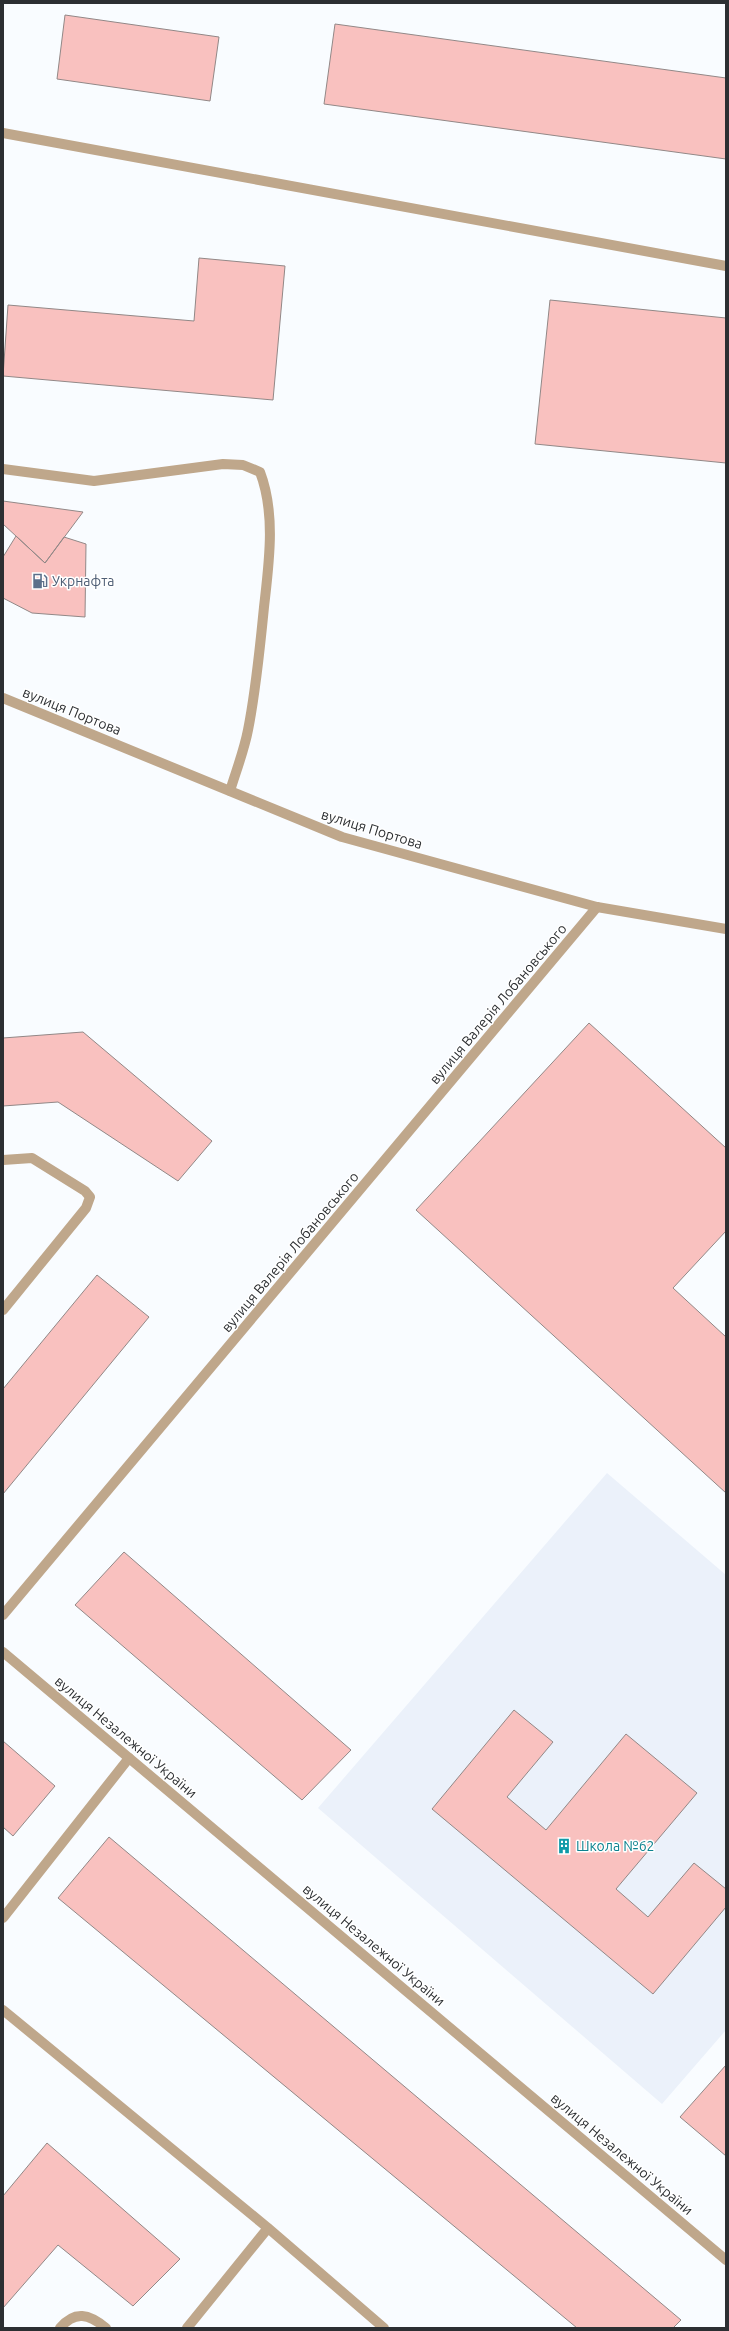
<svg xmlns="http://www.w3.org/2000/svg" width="729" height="2331" viewBox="0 0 729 2331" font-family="Ubuntu,sans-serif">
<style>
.built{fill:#ebf1fa}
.building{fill:#f9c1bf;stroke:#928887}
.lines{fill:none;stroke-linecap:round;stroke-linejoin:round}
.service{stroke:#bfa78b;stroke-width:10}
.minor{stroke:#bfa78b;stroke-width:10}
.tertiary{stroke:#bfa78b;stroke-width:10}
.labels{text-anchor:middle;stroke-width:3;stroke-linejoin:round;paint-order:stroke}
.service-label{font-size:14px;fill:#4e5e75;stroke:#fff;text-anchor:start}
.street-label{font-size:14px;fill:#2c2f32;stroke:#fff}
.culture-label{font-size:14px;fill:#0d838f;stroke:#fff;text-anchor:start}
</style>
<rect width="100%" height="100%" fill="#f9fcff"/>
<path class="built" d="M607 1473 726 1575V2030L662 2104 318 1808Z"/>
<path class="building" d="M65 15 219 37 210 101 57 79Z
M335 24 726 78V159L324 104Z
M199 258 285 266 273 400 3 376 8 305 194 321Z
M550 300 726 318V463L535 444Z
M3 501 83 512 45 563 3 524Z
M16 536 45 563 64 537 86 544 85 617 32 613 3 598V557Z
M589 1023 726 1148V1231L673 1288 726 1337V1493L416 1210Z
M83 1032 212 1141 178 1181 58 1102 3 1106V1038Z
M97 1275 149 1317 3 1494V1389Z
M124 1552 351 1750 302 1800 75 1605Z
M514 1710 553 1742 507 1797 546 1830 626 1734 697 1793 616 1889 648 1917 694 1863 726 1889V1907L653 1994 432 1809Z
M3 1741 55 1786 13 1836 3 1827Z
M109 1837 681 2320 673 2328H577L58 1898Z
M726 2065V2156L680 2117Z
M47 2143 180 2259 133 2306 58 2245 3 2308V2196Z"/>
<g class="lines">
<path class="service" d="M3 133 726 266
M3 469 94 481 223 464 243 465 260 472C276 514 269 563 264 607 260 648 256 690 248 730 244 751 236 771 230 791
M3 1160 32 1158 85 1191 90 1197 86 1208 3 1310
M3 1918 129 1758
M3 2010 268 2228 384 2328
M60 2328C75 2310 89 2314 106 2328
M187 2328 268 2228"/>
<path class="minor" d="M3 1615 597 907"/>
<path class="tertiary" d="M3 698 342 837 597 907 726 929
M3 1652 726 2260"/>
</g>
<defs>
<symbol id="fuel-bare" viewBox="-9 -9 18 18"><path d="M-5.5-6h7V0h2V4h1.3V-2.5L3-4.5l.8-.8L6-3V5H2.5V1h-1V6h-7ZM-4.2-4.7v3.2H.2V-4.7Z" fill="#5c6f8a" stroke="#fff" stroke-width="2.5" paint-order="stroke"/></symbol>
<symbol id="building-bare" viewBox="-9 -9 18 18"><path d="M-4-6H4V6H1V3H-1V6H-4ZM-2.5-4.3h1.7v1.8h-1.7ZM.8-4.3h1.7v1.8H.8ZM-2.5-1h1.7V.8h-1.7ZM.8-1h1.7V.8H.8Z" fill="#0f9aa8" stroke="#fff" stroke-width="2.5" paint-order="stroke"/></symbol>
</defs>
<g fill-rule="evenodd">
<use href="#fuel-bare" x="29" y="570" width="22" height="22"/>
<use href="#building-bare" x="553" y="1835" width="22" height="22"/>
</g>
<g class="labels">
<g class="service-label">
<text x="52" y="586">Укрнафта</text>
</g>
<g class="street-label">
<text transform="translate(72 711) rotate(22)" y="5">вулиця Портова</text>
<text transform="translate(372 829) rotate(17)" y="5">вулиця Портова</text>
<text transform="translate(498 1004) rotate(-50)" y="5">вулиця Валерія Лобановського</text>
<text transform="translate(290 1252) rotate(-50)" y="5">вулиця Валерія Лобановського</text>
<text transform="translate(126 1737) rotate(40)" y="5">вулиця Незалежної України</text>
<text transform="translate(374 1945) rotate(40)" y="5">вулиця Незалежної України</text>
<text transform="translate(622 2154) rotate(40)" y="5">вулиця Незалежної України</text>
</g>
<g class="culture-label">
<text x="576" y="1851">Школа №62</text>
</g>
</g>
<rect width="729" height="2331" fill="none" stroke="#2c2f32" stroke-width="8"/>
</svg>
